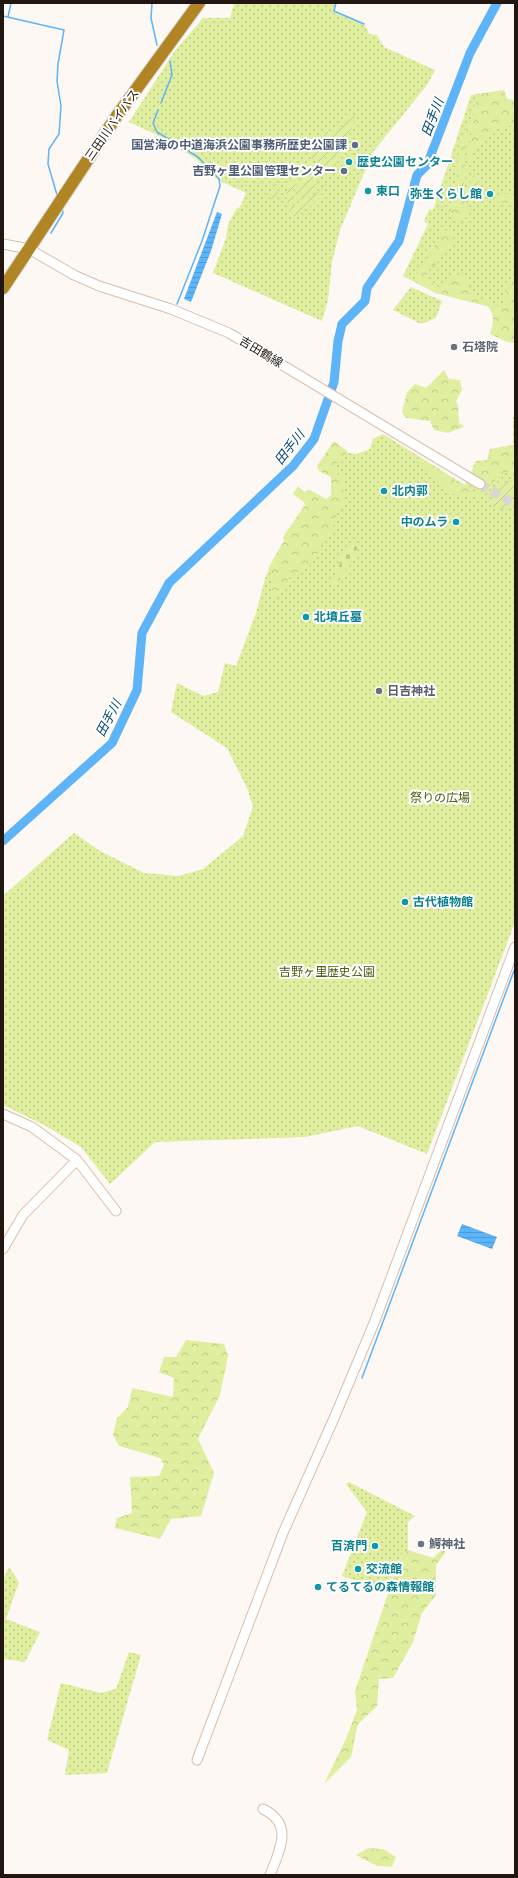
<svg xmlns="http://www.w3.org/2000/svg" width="518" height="1878" viewBox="0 0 518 1878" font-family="Poppins,'Noto Sans JP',sans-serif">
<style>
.grass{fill:url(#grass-dots)}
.forest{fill:url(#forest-crowns)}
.cemetery{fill:url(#cemetery-stones)}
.garden{fill:url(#garden-furrows)}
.water{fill:url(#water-rules)}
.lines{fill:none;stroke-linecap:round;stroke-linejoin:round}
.stream{stroke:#5eb4f8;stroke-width:1.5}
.river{stroke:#5eb4f8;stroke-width:9}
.secondary-tunnel{stroke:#dcd6d2;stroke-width:9;stroke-dasharray:9 4.5;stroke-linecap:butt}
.secondary-casing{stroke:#d9beac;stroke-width:11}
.highway-casing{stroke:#d7d5d4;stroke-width:14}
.secondary{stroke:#fff;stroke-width:9}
.highway{stroke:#b18523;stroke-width:12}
.service-dot{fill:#5c6f8a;stroke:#fff;stroke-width:1.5}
.culture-dot{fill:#0f9aa8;stroke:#fff;stroke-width:1.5}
.worship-dot{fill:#6b7280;stroke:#fff;stroke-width:1.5}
.labels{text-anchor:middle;stroke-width:4;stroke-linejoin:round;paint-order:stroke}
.street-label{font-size:12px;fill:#211710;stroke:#fff}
.service-label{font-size:12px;font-weight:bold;fill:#4e5e75;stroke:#fff;text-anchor:end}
.culture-label{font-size:12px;font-weight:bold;fill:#0d838f;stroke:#fff;text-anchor:start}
.worship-label{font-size:12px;font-weight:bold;fill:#5b616d;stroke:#fff;text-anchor:start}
.park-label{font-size:12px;fill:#515a0e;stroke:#fff}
.water-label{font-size:13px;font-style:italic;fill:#004672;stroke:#fff}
</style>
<defs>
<pattern id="grass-dots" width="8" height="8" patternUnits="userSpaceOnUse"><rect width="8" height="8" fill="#e0ee9f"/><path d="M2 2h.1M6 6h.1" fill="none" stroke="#c0cb88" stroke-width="1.8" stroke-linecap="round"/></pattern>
<pattern id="forest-crowns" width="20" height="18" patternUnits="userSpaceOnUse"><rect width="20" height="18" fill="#e0ee9f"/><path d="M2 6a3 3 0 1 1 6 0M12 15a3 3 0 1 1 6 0" fill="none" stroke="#c0cb88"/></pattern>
<pattern id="cemetery-stones" width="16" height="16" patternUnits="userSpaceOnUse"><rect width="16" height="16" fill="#e0ee9f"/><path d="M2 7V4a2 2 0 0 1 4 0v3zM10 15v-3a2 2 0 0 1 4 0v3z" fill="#c0cb88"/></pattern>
<pattern id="garden-furrows" width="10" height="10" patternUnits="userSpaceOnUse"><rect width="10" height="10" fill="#e0ee9f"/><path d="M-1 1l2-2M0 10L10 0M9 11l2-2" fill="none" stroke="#c0cb88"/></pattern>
<pattern id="water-rules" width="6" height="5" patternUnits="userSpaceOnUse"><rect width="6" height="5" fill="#5eb4f8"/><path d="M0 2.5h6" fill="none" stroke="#519ad4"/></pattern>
</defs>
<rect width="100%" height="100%" fill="#fdf8f4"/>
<path class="grass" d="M234 3H335L334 12 365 25 369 34 377 35 384 47 435 70 427 85 373 152 340 230 332 262 328 300 322 321 213 273 226 238 228 225 236 209 240 207 246 193 218 180 196 159 157 135 129 122 174 52 203 18H230Z
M498 91 502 102H515V337L499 313 487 306 436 293 403 276 428 224 424 222 429 209 433 210 471 95Z
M411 287 442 301 436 318 421 324 393 310Z
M515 416V922L427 1154 358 1126 305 1137 155 1142 110 1184 81 1147 44 1125 3 1105V896L74 833 100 851 144 873 179 876 203 869 243 836 253 806 247 788 227 748 171 712 177 683 203 696 218 692 225 663 236 666 256 613 266 575 307 505H325C339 491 336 486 330 469L340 452 357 454 370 449 373 439 383 434 465 485 476 461 487 460 490 449 513 445V417Z
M349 1482 415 1516 408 1522V1550L401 1555 387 1592 342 1576 367 1512 346 1484Z
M9 1567 19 1582 6 1619 40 1632 25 1662 3 1659V1580Z
M129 1652 141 1655 107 1773 65 1775 69 1750 47 1740 61 1683 101 1693 116 1689Z"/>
<path class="forest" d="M504 90 507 99 515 100V125C486 130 478 138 469 165L468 152 475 123 473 108 480 94Z
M470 118 472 126 466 148 464 160 467 171 464 183 467 193 470 212 466 218 455 221 449 216C461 187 454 142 470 118Z
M501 194H509L515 199V202L499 203 497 201Z
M443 230 451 231 455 235C450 245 443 255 436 264 434 267 429 268 428 272 426 276 427 278 430 281 445 298 450 272 461 275 474 279 466 287 471 295L499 306 505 302 507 287 515 278V343L507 342 490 334C493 323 496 314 487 306L436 293 415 282C420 262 436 249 443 230Z
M444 370 449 379 460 380 462 390 456 401 458 405 459 423 465 426 448 433 434 430 430 421 406 418 402 412 407 392 415 384 426 388Z
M515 435V470L501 474 479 498 454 494 448 490 416 462 419 459 425 462 475 493 485 476 475 471 480 463 489 462 493 449 515 446Z
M334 441 348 452C340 456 336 461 335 470L337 474 344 478 343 492 347 503C337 506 336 511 337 520L310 566 291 576 270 604 273 586 270 579 271 572 268 569 284 540 283 538 285 534 305 505 304 502 293 494 298 486 304 492 310 490 326 499 331 495V477L319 471 317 466Z
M186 1340 224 1344 228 1356 220 1395 198 1439 214 1473 201 1516 171 1519 160 1539 115 1528 117 1518 132 1513 130 1477 159 1476 164 1465 160 1458 119 1446 113 1435 117 1418 128 1407 132 1388 173 1397 174 1378 159 1372 164 1357H176Z
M445 1547V1553L436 1565V1595L422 1613 413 1642 393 1678 379 1679 377 1706 358 1724 351 1757 324 1784 346 1739 357 1710 355 1691 401 1555 408 1550 433 1558Z
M368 1848 383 1849 396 1857 392 1867 377 1866 356 1855Z"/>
<path class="cemetery" d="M353 539 358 543C356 558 346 571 337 583L334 584 332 582 340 564 339 560Z"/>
<path class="garden" d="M350 113 357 116 344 145 331 148 323 133C341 130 343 129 350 113Z
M312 139C321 138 324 143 329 150L321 166 307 154V148Z
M330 150H342L333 171 323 166Z
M299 175 293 191 296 203 288 204C284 196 288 184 294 176Z
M302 175 318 178 312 193 298 201 295 193Z
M474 175 477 176 480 183 479 188 475 190 470 189 469 184Z
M275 183 278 186 277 199 274 200 269 197Z
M329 183C321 198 310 207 296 216L292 217 289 214V207C300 205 320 194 325 184Z
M515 479C515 492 514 507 499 510L491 505C487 492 505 482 515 479Z"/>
<path class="water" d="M217 212 222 214 211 251 191 302 184 299Z
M462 1224 497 1237 492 1249 457 1236Z"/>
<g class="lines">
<path class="stream" d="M152 3 151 18 157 45
M336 3 334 11 364 24
M3 16 64 30 58 64 57 81 61 106 59 134 49 149 48 164 57 195
M8 17 11 3
M161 103 172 75 170 61
M158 110 153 123 157 132 198 157 219 179 220 186 202 241 177 304
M51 233 63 213 62 208
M362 1378 515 968"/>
<path class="river" d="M3 841 112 743 137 690 142 633 169 583 293 466 314 439 334 382 338 341 342 324 365 301 367 288 399 241 417 175 427 165 470 53 497 3"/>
<path class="secondary-tunnel" d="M480 484 515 504"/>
<defs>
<path id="secondary" d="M3 244 29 249 74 275 99 286 171 309 229 333 480 484
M3 1114 32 1127 77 1160 116 1211
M3 1249 23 1215 77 1160
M197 1760 283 1533 335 1416 374 1323 515 947
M263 1809C294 1824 280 1849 270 1875"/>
<path id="highway" d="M3 288 116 117 199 3"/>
</defs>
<use href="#secondary" class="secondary-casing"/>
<use href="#highway" class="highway-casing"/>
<use href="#secondary" class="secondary"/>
<use href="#highway" class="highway"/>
</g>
<g class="service-dot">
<circle cx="355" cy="145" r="4"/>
<circle cx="344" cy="171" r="4"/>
</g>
<g class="culture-dot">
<circle cx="349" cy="162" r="4"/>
<circle cx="368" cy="191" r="4"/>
<circle cx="490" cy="194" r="4"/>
<circle cx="384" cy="491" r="4"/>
<circle cx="456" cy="522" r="4"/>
<circle cx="306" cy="617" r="4"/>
<circle cx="405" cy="902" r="4"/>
<circle cx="375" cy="1546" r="4"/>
<circle cx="358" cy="1569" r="4"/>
<circle cx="318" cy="1587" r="4"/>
</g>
<g class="worship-dot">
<circle cx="454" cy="347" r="4"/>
<circle cx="379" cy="691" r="4"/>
<circle cx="421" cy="1544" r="4"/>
</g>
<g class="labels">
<g class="street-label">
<text transform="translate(112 125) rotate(-55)" y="4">三田川バイパス</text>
<text transform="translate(261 352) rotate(31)" y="4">吉田鶴線</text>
</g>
<g class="service-label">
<text x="347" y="149">国営海の中道海浜公園事務所歴史公園課</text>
<text x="336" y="175">吉野ヶ里公園管理センター</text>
</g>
<g class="culture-label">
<text x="357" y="166">歴史公園センター</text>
<text x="376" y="195">東口</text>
<text x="482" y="198" text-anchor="end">弥生くらし館</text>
<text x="392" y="495">北内郭</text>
<text x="448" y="526" text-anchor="end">中のムラ</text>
<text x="314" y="621">北墳丘墓</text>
<text x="413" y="906">古代植物館</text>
<text x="367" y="1550" text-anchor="end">百済門</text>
<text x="366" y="1573">交流館</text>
<text x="326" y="1591">てるてるの森情報館</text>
</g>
<g class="worship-label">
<text x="462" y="351">石塔院</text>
<text x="387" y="695">日吉神社</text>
<text x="429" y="1548">鰐神社</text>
</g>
<g class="park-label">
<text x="440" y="802">祭りの広場</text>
<text x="327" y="976">吉野ヶ里歴史公園</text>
</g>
<g class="water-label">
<text transform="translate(432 117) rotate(-69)" y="5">田手川</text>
<text transform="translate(289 447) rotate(-52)" y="5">田手川</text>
<text transform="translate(108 718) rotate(-62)" y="5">田手川</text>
</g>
</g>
<rect width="518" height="1878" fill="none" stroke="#211710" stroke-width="8"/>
</svg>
